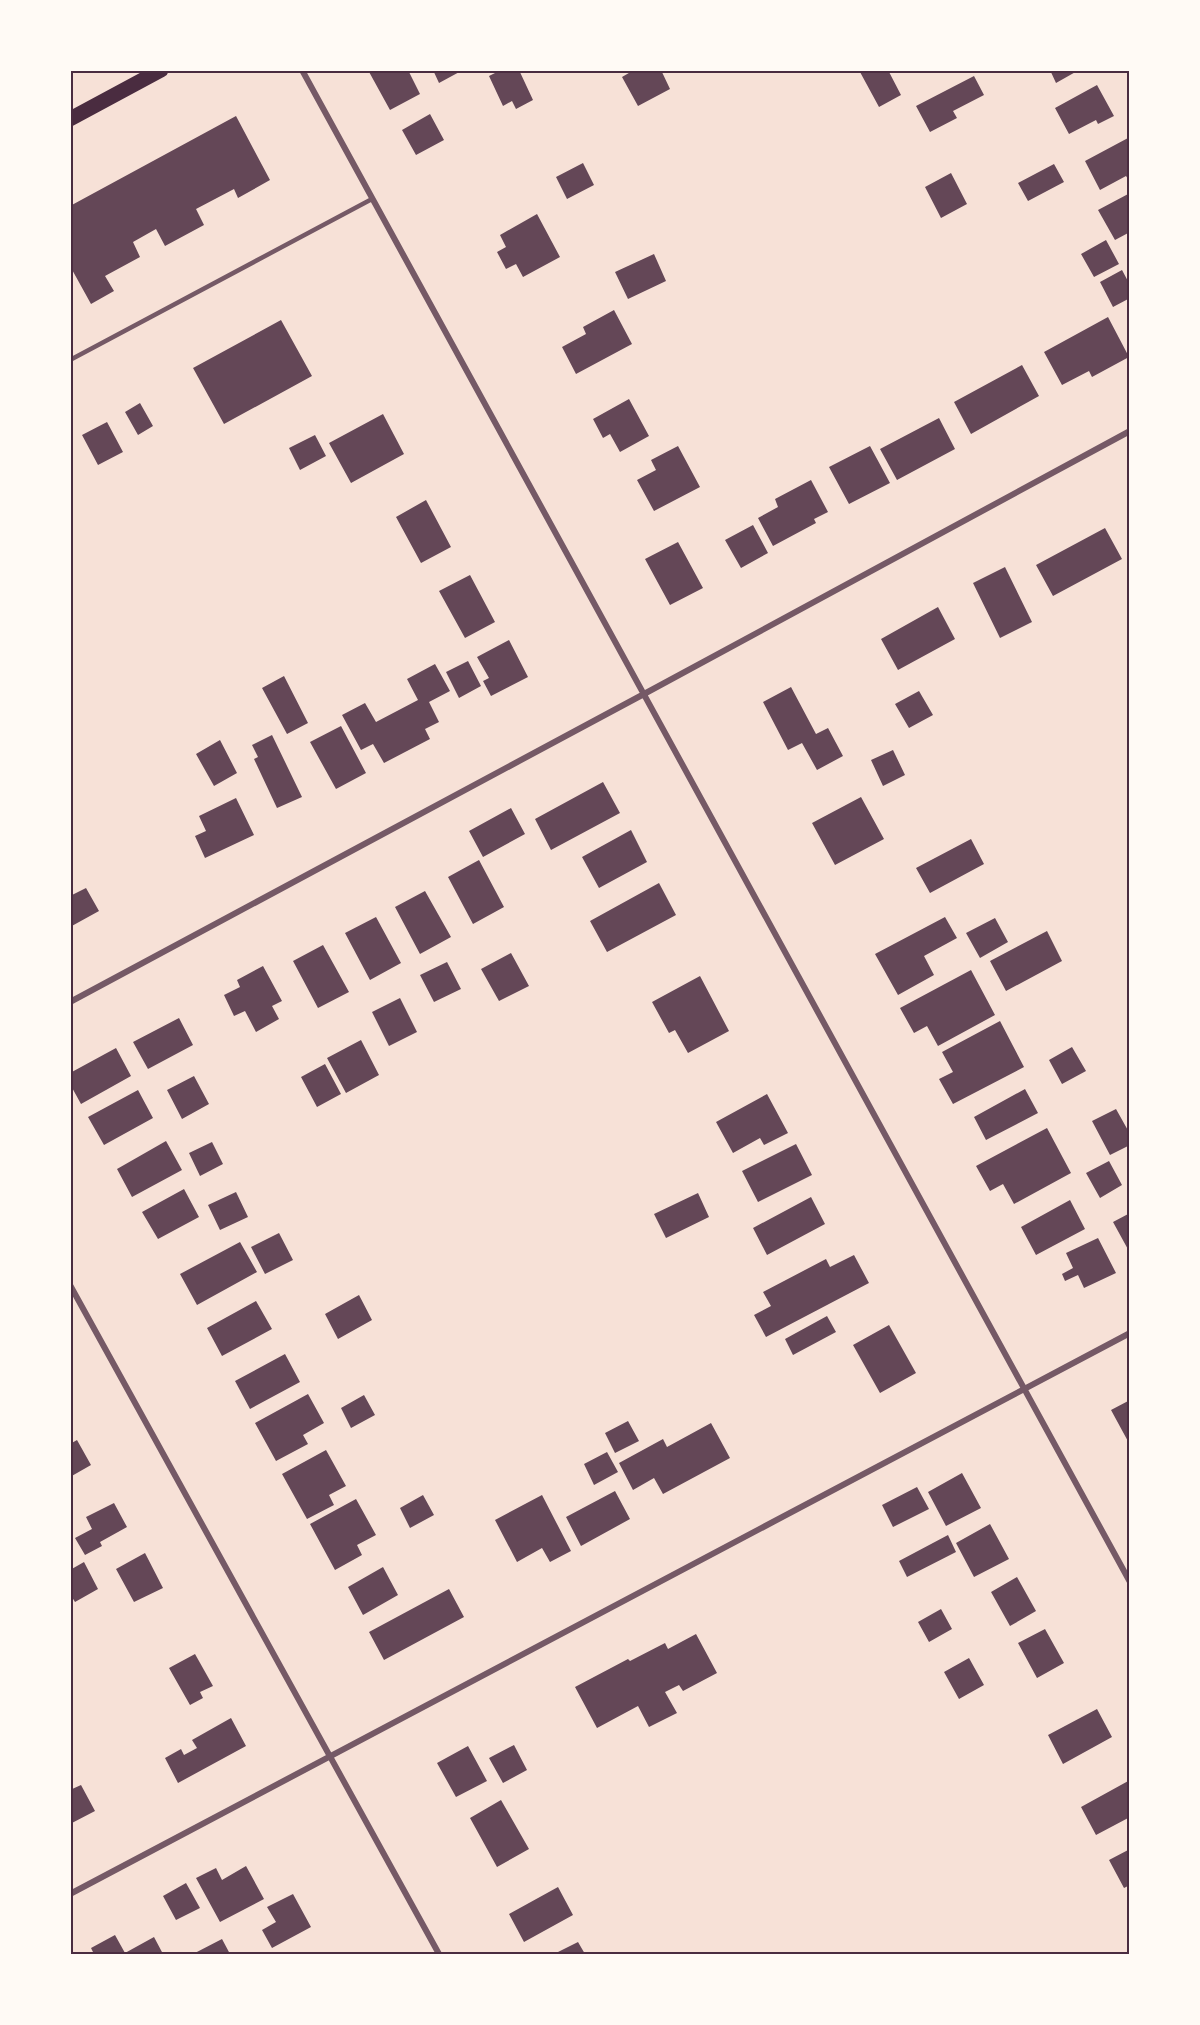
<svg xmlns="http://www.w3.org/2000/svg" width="1200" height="2025" viewBox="0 0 1200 2025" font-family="Montserrat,sans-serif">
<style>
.building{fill:#644757}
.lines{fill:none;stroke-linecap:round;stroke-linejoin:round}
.service{stroke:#755966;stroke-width:4.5}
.minor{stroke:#755966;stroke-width:6}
.primary{stroke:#4a2c40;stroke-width:15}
.neatline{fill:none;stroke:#4a2c40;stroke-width:2}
</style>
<rect width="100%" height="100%" fill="#f7e1d7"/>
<path class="building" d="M368 70H408L420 94 390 110Z
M433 70H463L439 83Z
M501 70H519L533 100 516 109 512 101 503 106 489 76Z
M634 70H661L670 89 638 106 622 77Z
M862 70H888L901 95 879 107 860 72Z
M1050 70H1079L1056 83Z
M974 76 984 95 953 111 957 118 930 132 916 106Z
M1097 85 1114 116 1098 124 1096 120 1069 134 1055 108Z
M430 114 444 140 416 155 402 130Z
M236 116 270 180 238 198 234 189 196 209 204 225 165 246 156 229 133 242 140 257 105 276 114 291 91 304 70 266V206Z
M1128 138 1130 182 1126 176 1100 190 1085 161Z
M583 163 594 185 567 199 556 177Z
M1054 164 1064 182 1028 201 1018 183Z
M951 173 967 204 941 218 925 187Z
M1130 193V232L1115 240 1098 210Z
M537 214 560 257 523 277 516 264 506 269 497 252 506 247 500 235Z
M1106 240 1119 264 1094 277 1081 254Z
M654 254 666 281 628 299 615 272Z
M1122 270 1130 285V298L1113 307 1100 282Z
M614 310 632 344 576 374 562 347 586 334 583 327Z
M1108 317 1129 357 1092 377 1089 371 1062 385 1044 352Z
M281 320 312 376 224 424 193 368Z
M1022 365 1039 396 971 434 954 402Z
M629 399 649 436 620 452 610 434 603 438 593 419Z
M140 403 153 426 138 435 125 412Z
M383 414 404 454 351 483 329 443Z
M939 418 955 449 897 480 880 449Z
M107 422 123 452 98 465 82 435Z
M315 435 326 456 300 470 289 448Z
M678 446 700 487 654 511 637 480 656 470 651 460Z
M870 446 890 483 849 504 829 467Z
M811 480 828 512 814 519 816 523 773 546 758 518 778 507 775 499Z
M426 500 451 547 421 563 396 517Z
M753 525 768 553 741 568 725 540Z
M1105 528 1122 559 1053 596 1036 565Z
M678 542 703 588 670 605 645 559Z
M1005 567 1032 622 1000 638 973 583Z
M470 575 495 622 465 638 439 591Z
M938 607 955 639 898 670 881 639Z
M509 640 528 677 491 696 483 681 489 678 477 657Z
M468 661 481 686 459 698 446 672Z
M435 664 450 691 429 702 439 722 425 729 430 739 384 763 373 744 361 750 342 715 365 703 376 722 418 700 407 679Z
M284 676 308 723 287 734 262 688Z
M791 687 816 734 828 728 843 756 817 770 802 743 788 750 763 702Z
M919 691 933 715 909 728 895 704Z
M341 726 366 773 336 789 310 742Z
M272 735 302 797 277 808 254 759 258 757 252 745Z
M220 740 237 773 214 786 196 754Z
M893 750 905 775 883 786 871 760Z
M603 782 620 813 551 850 535 819Z
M861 797 884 839 835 865 812 823Z
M236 798 254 835 205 858 195 836 206 831 199 816Z
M511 808 525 834 483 857 469 831Z
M631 830 647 862 599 888 582 857Z
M971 839 984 864 930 893 916 868Z
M479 860 504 907 473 924 448 877Z
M659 883 676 915 607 952 590 921Z
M86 888 99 911 70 927V896Z
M425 891 451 937 420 954 395 907Z
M376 917 401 963 370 980 345 933Z
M945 917 957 938 924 956 934 975 898 995 875 954Z
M995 918 1008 942 980 958 966 933Z
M1047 931 1062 961 1006 991 990 961Z
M323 945 349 992 318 1008 293 961Z
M511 953 529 986 499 1001 481 969Z
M447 962 461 989 434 1002 420 975Z
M263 966 282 1001 272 1006 279 1019 256 1032 245 1011 234 1016 224 995 240 987 237 980Z
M971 970 995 1015 938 1046 927 1026 914 1033 900 1008Z
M700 976 729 1031 688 1053 675 1030 669 1033 652 1002Z
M400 998 417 1032 389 1046 372 1012Z
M179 1018 193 1045 148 1069 133 1042Z
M1000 1021 1024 1067 953 1104 939 1079 953 1072 942 1052Z
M361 1040 379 1075 346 1093 327 1058Z
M1072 1047 1086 1071 1062 1084 1049 1060Z
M116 1048 131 1076 81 1104 70 1084V1073Z
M325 1064 341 1094 317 1107 301 1077Z
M194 1076 209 1104 182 1119 167 1090Z
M1025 1089 1038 1113 986 1140 974 1117Z
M138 1090 153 1118 104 1145 88 1117Z
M767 1094 788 1133 764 1145 760 1138 733 1153 716 1122Z
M1116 1109 1130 1134V1145L1110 1155 1092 1121Z
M1047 1128 1071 1173 1014 1204 1003 1184 990 1191 976 1166Z
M166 1141 182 1170 132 1197 117 1169Z
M212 1142 223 1164 200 1176 189 1153Z
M796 1144 812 1175 758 1202 742 1171Z
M1109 1161 1122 1185 1100 1198 1086 1173Z
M184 1189 199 1217 158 1239 142 1212Z
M236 1192 248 1217 220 1230 208 1205Z
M698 1193 709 1217 666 1238 654 1214Z
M811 1197 825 1224 767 1255 753 1228Z
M1070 1200 1085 1229 1036 1255 1021 1227Z
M1130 1213V1253L1113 1222Z
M279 1233 293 1260 265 1274 251 1247Z
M1098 1238 1116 1273 1084 1288 1078 1275 1065 1281 1062 1274 1073 1268 1066 1253Z
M240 1242 257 1272 197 1305 180 1274Z
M854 1255 869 1283 766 1337 754 1315 771 1306 763 1292 826 1259 830 1267Z
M359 1295 372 1320 338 1339 325 1314Z
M256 1301 272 1329 222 1356 207 1328Z
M827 1316 836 1332 793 1355 785 1339Z
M889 1325 916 1373 880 1393 853 1345Z
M285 1354 300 1382 250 1409 235 1381Z
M308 1394 324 1423 303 1435 308 1444 276 1461 255 1423Z
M364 1395 375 1415 351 1428 341 1408Z
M1130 1400V1445L1111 1410Z
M628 1421 639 1441 615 1453 605 1433Z
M711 1423 730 1458 663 1494 654 1478 633 1490 619 1463 663 1439 667 1447Z
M77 1440 91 1465 70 1477V1444Z
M326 1450 346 1486 329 1495 334 1505 307 1519 282 1474Z
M607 1452 618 1472 594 1485 584 1464Z
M962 1473 981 1508 946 1526 928 1492Z
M917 1487 929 1509 893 1527 882 1505Z
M615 1491 630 1519 581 1546 566 1517Z
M423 1495 434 1515 410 1528 400 1508Z
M542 1495 571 1551 550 1562 542 1548 517 1562 495 1520Z
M356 1499 376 1535 357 1545 362 1555 335 1570 310 1524Z
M114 1503 127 1527 100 1542 102 1546 85 1555 75 1538 92 1529 86 1517Z
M990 1524 1009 1559 974 1577 956 1543Z
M948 1535 956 1552 907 1577 899 1561Z
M145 1553 163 1588 134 1602 116 1569Z
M84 1562 98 1589 75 1602 70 1594V1570Z
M383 1567 398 1595 363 1615 348 1587Z
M1017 1577 1036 1611 1010 1626 991 1592Z
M449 1589 464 1617 384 1660 369 1632Z
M941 1609 952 1629 929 1642 918 1622Z
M1045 1629 1064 1663 1037 1678 1018 1643Z
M696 1634 717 1673 683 1691 679 1685 665 1692 677 1713 649 1727 638 1706 597 1728 575 1687 628 1659 630 1661 665 1643 668 1649Z
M195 1654 213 1686 200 1692 203 1698 190 1705 169 1668Z
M969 1658 984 1685 959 1699 944 1672Z
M1097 1709 1112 1737 1063 1764 1048 1735Z
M231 1718 246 1746 178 1783 165 1758 181 1749 184 1755 197 1748 192 1740Z
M514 1745 527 1770 503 1783 489 1758Z
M468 1746 487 1781 456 1797 437 1763Z
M1130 1780V1817L1096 1835 1081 1807Z
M81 1785 95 1811 70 1824V1790Z
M501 1800 529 1849 497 1867 470 1818Z
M1130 1849V1885L1124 1888 1109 1860Z
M246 1866 264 1899 220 1922 196 1878 216 1868 222 1880Z
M186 1883 200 1908 176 1920 163 1896Z
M558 1887 573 1915 524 1942 509 1914Z
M293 1894 311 1927 272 1948 262 1930 276 1922 267 1907Z
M115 1935 125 1953 154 1937 163 1954H94L91 1948Z
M222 1939 230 1954H193Z
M578 1942 585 1954H554Z"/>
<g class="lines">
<path class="service" d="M70 360 372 199"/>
<path class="minor" d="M302 70 1130 1582
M70 1002 644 694 1130 431
M70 1285 439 1954
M70 1894 1130 1333"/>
<path class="primary" d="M70 119 161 70"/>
</g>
<rect width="1200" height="2025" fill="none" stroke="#fffaf5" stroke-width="144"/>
<rect x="72" y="72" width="1056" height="1881" class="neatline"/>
</svg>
